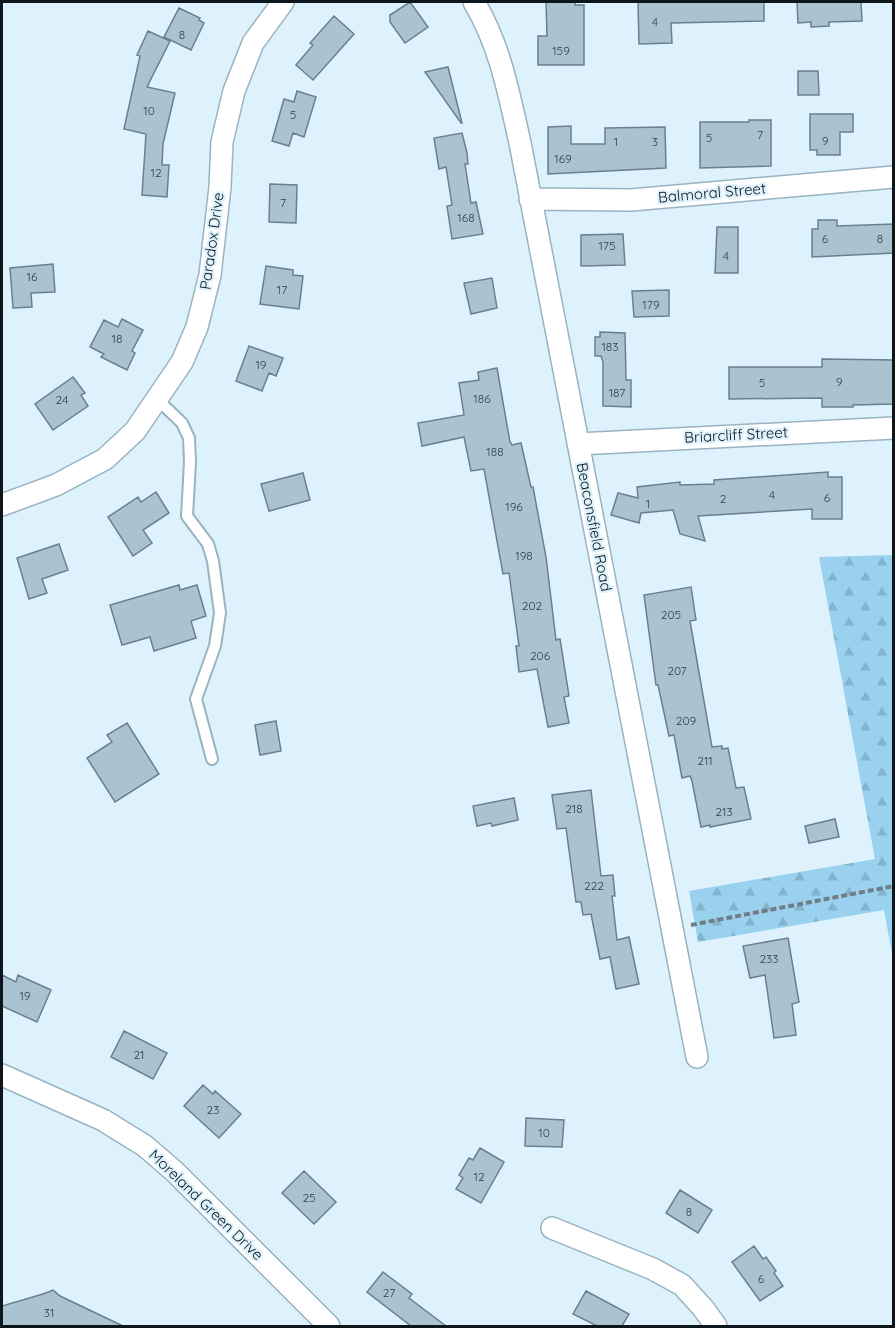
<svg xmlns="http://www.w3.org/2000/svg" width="895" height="1328" viewBox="0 0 895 1328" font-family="Quicksand,sans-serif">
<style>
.forest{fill:url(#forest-firs)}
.building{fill:#a9c3d1;stroke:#69818e;stroke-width:1.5}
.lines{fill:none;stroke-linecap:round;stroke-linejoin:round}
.lane-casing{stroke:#9ab3c1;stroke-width:14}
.street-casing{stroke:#9ab3c1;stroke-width:24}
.path{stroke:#6f7d85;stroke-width:4;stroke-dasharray:6 3;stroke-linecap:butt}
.lane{stroke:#fff;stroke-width:10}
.street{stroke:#fff;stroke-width:21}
.labels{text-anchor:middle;stroke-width:4.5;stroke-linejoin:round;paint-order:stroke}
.number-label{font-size:12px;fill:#344148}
.street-label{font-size:15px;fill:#0d161b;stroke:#ddf2fd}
</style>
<defs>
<pattern id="forest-firs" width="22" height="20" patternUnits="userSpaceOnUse" patternTransform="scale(1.5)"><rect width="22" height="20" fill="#9ad1ef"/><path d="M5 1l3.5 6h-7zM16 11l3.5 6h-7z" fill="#84b3cc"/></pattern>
</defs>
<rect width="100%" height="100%" fill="#ddf2fd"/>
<path class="forest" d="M893 555V959L884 910 698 942 689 891 875 859 819 557Z"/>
<path class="building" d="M410 2 428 27 405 43 390 22V15Z
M546 2H575V5H584V65H538V36H547Z
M638 2H764V21L671 23 672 43 639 44Z
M797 2H861L862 21 829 22V26L811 27V22L798 23Z
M179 8 200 18 199 20 204 23 191 50 164 37Z
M334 16 354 34 313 80 296 65 313 45 310 43Z
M148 31 170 41 147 87 175 93 163 144 162 165H169L167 197 142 195 146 134 124 129 140 56 137 55Z
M448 67 462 123H461L425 72Z
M798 71H818L819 95H798Z
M297 91 316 97 304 137 293 133 289 146 272 141 284 99 294 102Z
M810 114H853V132H840V155H817V150H810Z
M749 120H771V166L700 168V122H749Z
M571 126V144H605V128L665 127 666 168 548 174V127Z
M462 133 467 153 468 164H465L471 203 476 202 483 234 452 239 447 206 452 205 446 167 439 169 434 138Z
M270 184 297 185 296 223 269 222Z
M818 220H837V226L894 224V253L812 257V229H818Z
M717 227H738V273H715Z
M623 234 625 265 581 266V235Z
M53 264 55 292 31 293 32 307 13 308 10 268Z
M266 266 293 270V275L303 276 299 309 260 304Z
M492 278 497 308 471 314 464 283Z
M669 290V316L634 317 632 291Z
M122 319 143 330 132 351 135 353 127 370 101 357 104 354 90 347 104 320 118 327Z
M600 332 625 333 626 380H631V407L603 406V362L601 356H595V337H600Z
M249 346 283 358 276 376 269 373 262 391 236 381Z
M822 359 894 360V404L853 405V407H822V398L729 399V367H822Z
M497 368 510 442 512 445 521 443 531 487H533L546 557 556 640 560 639 569 696 564 697 569 723 548 727 537 669 519 672 516 646H519L509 573 503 574 484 469 471 471 464 437 422 446 418 423 464 415 459 383 479 380 478 372Z
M73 377 85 393 81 395 88 406 53 430 35 404Z
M828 472V477H842V519H812V509L698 516 705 541 680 534 673 510 641 513 639 523 611 515 618 493 638 498 637 487 680 482V485L714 484V480Z
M303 473 310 500 269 511 261 484Z
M156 492 169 513 143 530 152 543 133 556 108 517 138 497 141 502Z
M59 544 68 570 42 579 47 593 29 599 17 558Z
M179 585 180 590 197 585 206 616 191 621 196 638 154 651 150 637 122 645 110 605Z
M691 587 696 620 690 621 712 747 722 746V749L728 748 736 788 744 787 751 819 710 827V825L701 827 692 781 690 776 682 778 674 735 669 736 658 685H656L644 595Z
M276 721 281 751 260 755 255 725Z
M127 723 159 774 115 802 87 758 112 742 107 735Z
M591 790 601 876 613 875 615 896H612L617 940 629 937 639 984 616 989 610 957 600 959 591 914 583 915 581 902H576L566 828 557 829 552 795Z
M514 798 518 820 492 826 491 823 477 826 473 806Z
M835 819 839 837 809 843 805 826Z
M788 938 799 1002 792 1004 796 1035 774 1038 765 975 750 978 743 946Z
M2 975 16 982 18 975 51 990 37 1022 2 1006Z
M124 1031 167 1053 153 1079 111 1057Z
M203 1085 213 1094 215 1091 241 1114 219 1138 184 1106Z
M526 1118 564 1120 562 1147 525 1146Z
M480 1148 504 1162 481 1203 456 1189 463 1178 459 1175 469 1158 473 1160Z
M304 1171 336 1202 314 1224 282 1193Z
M680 1190 712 1210 698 1233 666 1213Z
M754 1246 763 1259 766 1257 776 1271 774 1273 783 1286 760 1301 732 1262Z
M383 1272 412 1294 409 1298 446 1326H411L367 1292Z
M53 1290 60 1296 123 1326H2V1306L43 1294Z
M586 1291 629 1314 622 1326H597L573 1314Z"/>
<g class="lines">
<defs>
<path id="lane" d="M158 400 182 423 189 438 190 462 187 516 208 544 213 561 220 613 215 646 196 699 212 759"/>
<path id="street" d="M474 2C500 45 509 94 520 143L697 1057
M530 199 631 200 894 177
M578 444 894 428
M2 505 56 485 105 459 135 431 182 362 197 327 210 275 220 187 222 142 234 91 253 43 283 2
M2 1075 103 1120 145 1146 174 1171 329 1326
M552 1228 653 1269 682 1285 703 1308 716 1326"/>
</defs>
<use href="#lane" class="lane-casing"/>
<use href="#street" class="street-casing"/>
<path class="path" d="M691 925 894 886"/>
<use href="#lane" class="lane"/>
<use href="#street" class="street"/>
</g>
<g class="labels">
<g class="number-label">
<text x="655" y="26">4</text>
<text x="182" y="39">8</text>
<text x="561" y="55">159</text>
<text x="149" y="115">10</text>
<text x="293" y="119">5</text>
<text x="760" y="139">7</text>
<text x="709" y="142">5</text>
<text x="825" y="145">9</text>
<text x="616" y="146">1</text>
<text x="655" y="146">3</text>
<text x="563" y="163">169</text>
<text x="156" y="177">12</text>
<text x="283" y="207">7</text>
<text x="466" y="222">168</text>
<text x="825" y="243">6</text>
<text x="880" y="243">8</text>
<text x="607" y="250">175</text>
<text x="726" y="260">4</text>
<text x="32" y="281">16</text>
<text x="282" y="294">17</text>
<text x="651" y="309">179</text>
<text x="117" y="343">18</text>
<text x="610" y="351">183</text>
<text x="261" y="369">19</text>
<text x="839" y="386">9</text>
<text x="762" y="387">5</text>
<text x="617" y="397">187</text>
<text x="482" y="403">186</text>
<text x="62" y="404">24</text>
<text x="495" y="456">188</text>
<text x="772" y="499">4</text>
<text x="827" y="502">6</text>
<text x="723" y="503">2</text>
<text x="648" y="508">1</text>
<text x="514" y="511">196</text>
<text x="524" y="560">198</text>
<text x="532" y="610">202</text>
<text x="671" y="619">205</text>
<text x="540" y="660">206</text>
<text x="677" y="675">207</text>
<text x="686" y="725">209</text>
<text x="705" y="765">211</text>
<text x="574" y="813">218</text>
<text x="724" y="816">213</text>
<text x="594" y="890">222</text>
<text x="769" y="963">233</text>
<text x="25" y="1000">19</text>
<text x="139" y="1059">21</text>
<text x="213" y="1114">23</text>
<text x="544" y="1137">10</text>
<text x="479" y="1181">12</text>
<text x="309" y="1202">25</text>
<text x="689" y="1216">8</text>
<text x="761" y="1283">6</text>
<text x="389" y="1297">27</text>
<text x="49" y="1317">31</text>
</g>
<g class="street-label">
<text transform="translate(712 193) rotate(-5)" y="5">Balmoral Street</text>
<text transform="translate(212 241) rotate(-82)" y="5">Paradox Drive</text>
<text transform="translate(736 435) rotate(-3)" y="5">Briarcliff Street</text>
<text transform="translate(594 527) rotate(79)" y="5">Beaconsfield Road</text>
<text transform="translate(206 1205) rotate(44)" y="5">Moreland Green Drive</text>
</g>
</g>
<rect width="895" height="1328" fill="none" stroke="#0d161b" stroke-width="6"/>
</svg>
